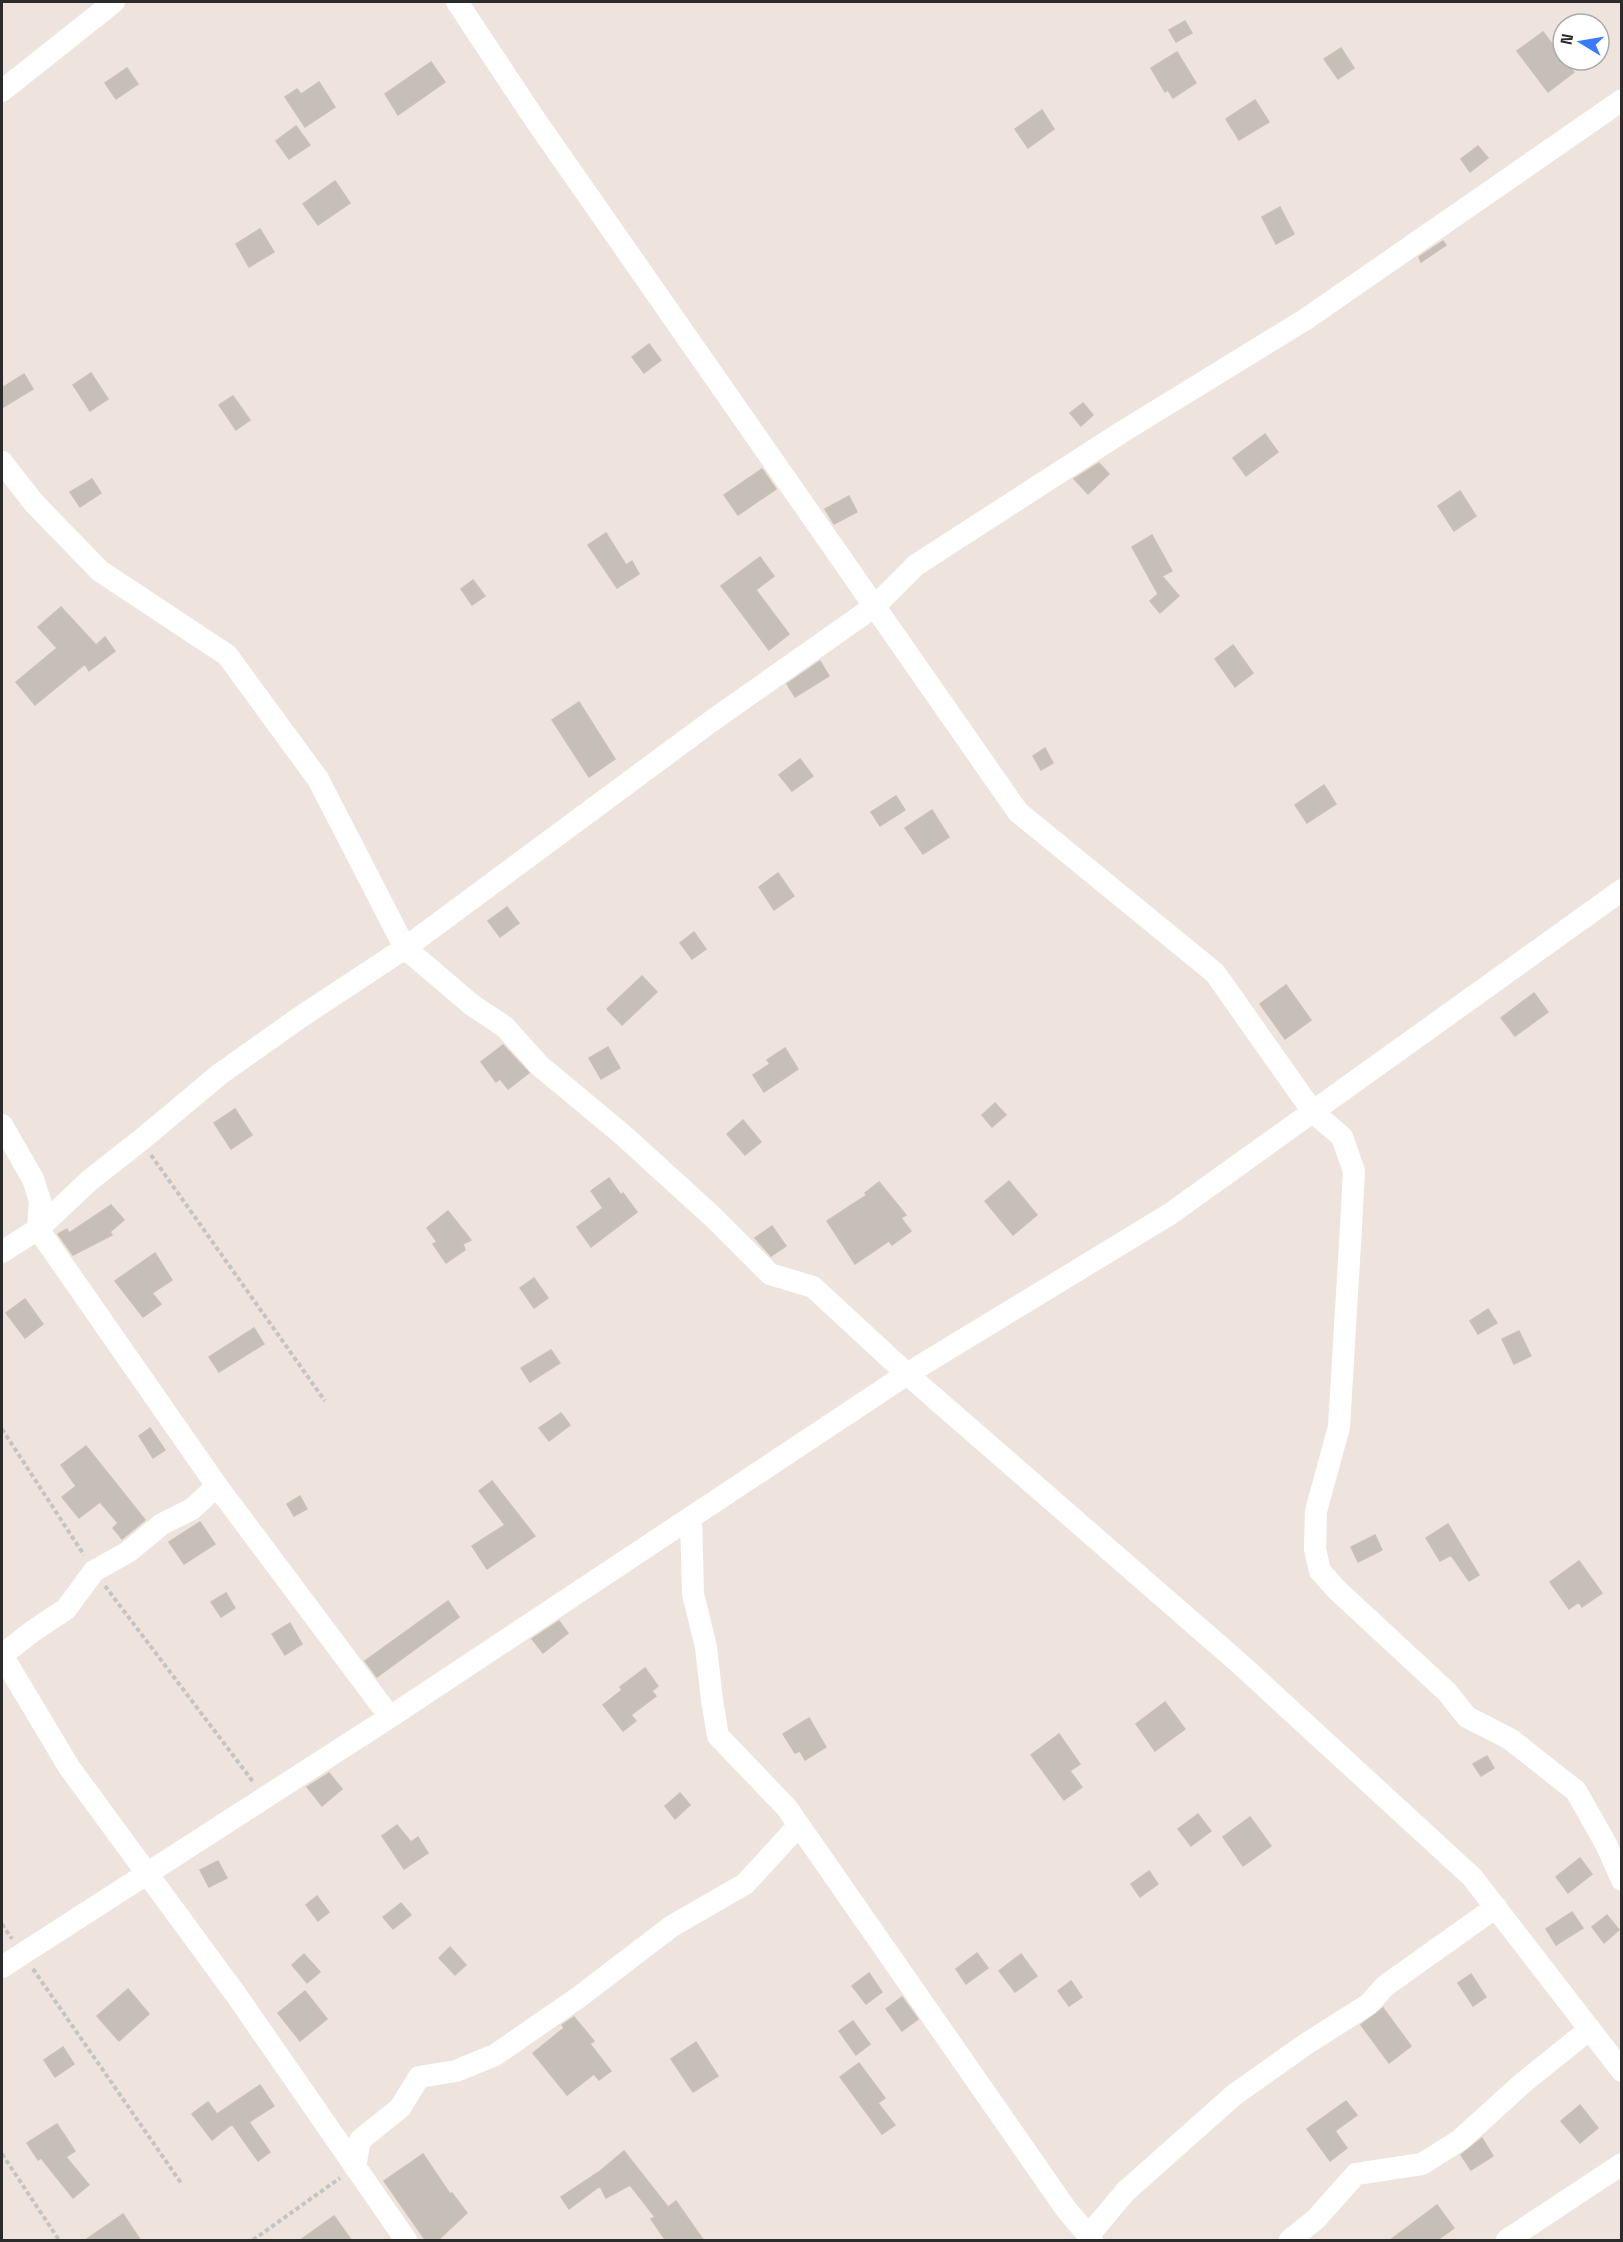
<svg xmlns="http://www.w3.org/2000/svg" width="1623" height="2242" viewBox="0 0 1623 2242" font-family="'Space Grotesk',sans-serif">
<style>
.building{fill:#c6bfb8;stroke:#cac0b6;stroke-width:1.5}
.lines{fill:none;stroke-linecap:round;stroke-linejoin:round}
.path{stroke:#c4c4c4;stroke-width:4;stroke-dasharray:4.5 3;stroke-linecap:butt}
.minor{stroke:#fff;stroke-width:22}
</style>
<rect width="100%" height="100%" fill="#eee4dd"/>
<path class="building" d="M1185 21 1192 33 1176 42 1169 30Z
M1543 32 1574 72 1548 92 1517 51Z
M1341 48 1354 68 1338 79 1324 59Z
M1177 52 1196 83 1173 98 1168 90 1165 92 1151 68Z
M431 62 445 82 398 115 385 94Z
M127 68 138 84 116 99 105 83Z
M319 82 335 107 305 127 285 97 297 89 301 94Z
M1255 100 1269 122 1239 140 1226 119Z
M1042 110 1054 129 1028 148 1015 129Z
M296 126 310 145 289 159 276 141Z
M1478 146 1488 158 1470 172 1461 159Z
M335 181 350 203 318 225 303 204Z
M1280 207 1294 234 1276 244 1262 217Z
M260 229 274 252 249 267 236 244Z
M1443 241 1446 245 1421 262 1419 257Z
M649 344 661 360 644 373 632 357Z
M91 373 108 399 90 411 73 385Z
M24 374 33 389 2 408V388Z
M233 396 250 420 236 430 219 405Z
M1083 403 1093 415 1081 426 1070 413Z
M1265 434 1278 452 1246 476 1233 458Z
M1099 463 1109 474 1088 494 1074 479Z
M762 469 776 489 738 515 724 495Z
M92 479 101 493 80 507 70 492Z
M1460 491 1476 516 1454 531 1438 506Z
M849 496 857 512 834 524 825 509Z
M606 533 626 565 632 561 639 574 617 588 588 545Z
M1152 535 1172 571 1162 576 1179 596 1160 613 1150 601 1158 594 1132 547Z
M760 557 774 576 756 590 789 634 769 650 721 586Z
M473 580 485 596 472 605 461 589Z
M61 607 96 645 105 637 115 651 89 671 85 664 35 705 16 682 57 648 38 627Z
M1233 645 1253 673 1235 687 1215 659Z
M820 661 829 676 795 697 787 684Z
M579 702 615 759 589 777 552 720Z
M1045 748 1053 763 1041 770 1033 756Z
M800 759 813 776 792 791 779 775Z
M1324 785 1336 804 1307 823 1295 805Z
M896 796 905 810 880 826 871 812Z
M932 810 949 837 923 854 905 828Z
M778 873 794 896 774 910 759 887Z
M507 907 519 923 500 937 488 921Z
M694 932 706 949 692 959 680 943Z
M642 976 657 992 622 1025 607 1009Z
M1286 985 1311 1020 1285 1039 1260 1004Z
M1534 993 1548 1012 1515 1036 1501 1018Z
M503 1045 529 1073 508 1089 500 1079 496 1082 481 1062Z
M608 1047 620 1068 601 1079 589 1058Z
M785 1048 798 1069 764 1092 753 1075 770 1064 767 1060Z
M995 1103 1006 1115 992 1127 982 1115Z
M235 1109 252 1135 231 1149 214 1123Z
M743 1120 761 1142 745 1155 727 1134Z
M609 1178 621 1195 623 1193 637 1212 591 1247 577 1227 603 1208 591 1191Z
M1009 1181 1037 1215 1013 1235 985 1201Z
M879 1182 906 1215 901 1218 911 1231 892 1245 889 1241 855 1264 827 1221 867 1195 865 1193Z
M111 1205 124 1220 110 1232 112 1235 73 1255 58 1234 67 1229 69 1233Z
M448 1211 471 1240 463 1244 465 1250 446 1263 433 1244 437 1242 427 1228Z
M772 1226 786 1246 771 1256 755 1238Z
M155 1253 172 1280 152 1293 161 1304 143 1317 115 1281Z
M534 1278 548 1298 534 1308 520 1288Z
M25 1299 43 1324 25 1338 6 1313Z
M1488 1309 1497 1323 1478 1334 1470 1321Z
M254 1328 264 1344 219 1372 209 1357Z
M1519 1331 1531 1356 1514 1364 1502 1339Z
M551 1350 560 1363 530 1382 521 1368Z
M561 1413 570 1425 549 1441 539 1428Z
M150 1428 165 1450 153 1458 139 1436Z
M86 1446 145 1520 122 1539 113 1528 118 1523 100 1502 79 1518 62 1497 76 1486 61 1465Z
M492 1481 535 1536 487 1569 472 1546 505 1525 479 1491Z
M300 1496 307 1509 294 1516 287 1504Z
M200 1522 215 1544 184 1564 169 1542Z
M1448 1524 1479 1575 1469 1581 1451 1555 1440 1561 1426 1538Z
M1375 1535 1382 1550 1358 1562 1351 1547Z
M1579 1561 1602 1593 1582 1607 1579 1602 1569 1609 1550 1582Z
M226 1593 235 1608 221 1617 211 1602Z
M448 1601 459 1617 377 1677 365 1661Z
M559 1621 568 1633 543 1653 532 1639Z
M290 1623 302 1644 285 1655 272 1634Z
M645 1668 658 1686 652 1691 656 1696 631 1715 636 1721 623 1731 603 1705 622 1690 620 1687Z
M1165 1702 1185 1729 1155 1751 1136 1724Z
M809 1718 826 1747 805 1760 800 1751 795 1753 783 1734Z
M1059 1734 1080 1764 1070 1771 1082 1787 1064 1800 1031 1755Z
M1487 1756 1494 1768 1481 1776 1473 1764Z
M329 1773 342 1789 322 1806 307 1787Z
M680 1793 690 1805 675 1819 665 1806Z
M1198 1814 1211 1831 1191 1846 1178 1829Z
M1250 1817 1271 1846 1243 1866 1223 1837Z
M397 1825 411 1842 418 1837 428 1853 404 1869 382 1836Z
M1580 1858 1592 1874 1568 1893 1556 1877Z
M218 1861 227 1878 209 1887 200 1870Z
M1149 1871 1158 1884 1140 1897 1131 1884Z
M317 1896 329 1912 318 1921 306 1905Z
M401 1903 411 1915 393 1929 383 1917Z
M1572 1912 1583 1928 1556 1945 1546 1929Z
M1607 1915 1619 1930 1604 1943 1592 1927Z
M450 1947 466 1965 455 1975 439 1958Z
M977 1953 988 1968 966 1984 956 1969Z
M304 1954 320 1972 307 1983 292 1965Z
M1021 1954 1037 1976 1015 1992 999 1971Z
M869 1973 882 1992 866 2004 852 1986Z
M1471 1974 1486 1997 1473 2006 1458 1983Z
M1071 1981 1082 1997 1069 2006 1058 1991Z
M128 1989 149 2014 119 2041 97 2016Z
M305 1991 327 2019 300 2041 278 2013Z
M902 1997 918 2019 902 2031 886 2009Z
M1383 2008 1411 2046 1389 2063 1361 2025Z
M574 2017 594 2041 590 2044 611 2071 599 2080 594 2074 567 2095 533 2053 564 2028 562 2025Z
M853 2021 870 2044 856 2055 839 2031Z
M696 2042 718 2076 693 2092 671 2059Z
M63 2047 74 2064 55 2077 44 2060Z
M859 2063 885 2098 878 2103 895 2125 882 2134 840 2077Z
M260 2085 274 2106 249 2122 270 2152 258 2161 232 2124 212 2140 192 2114 208 2102 217 2114Z
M1346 2101 1357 2115 1335 2131 1347 2148 1330 2161 1307 2129Z
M1580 2105 1598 2128 1580 2143 1561 2121Z
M57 2124 75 2151 66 2157 89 2185 73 2198 41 2158 38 2160 27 2143Z
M1482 2138 1493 2156 1471 2170 1461 2155Z
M624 2151 668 2207 676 2201 704 2241H666L651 2219 655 2217 630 2185 606 2198 600 2186 569 2209 561 2197 600 2171Z
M423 2154 450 2194 452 2193 467 2213 437 2241H426L384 2181Z
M1437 2205 1454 2228 1436 2241H1389Z
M123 2214 141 2241H84Z
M334 2216 352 2241H299Z"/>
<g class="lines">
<path class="path" d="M151 1155 325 1401
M2 1429 84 1555
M105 1586 254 1783
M2 1924 12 1939
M33 1969 181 2183
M2 2154 59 2240
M253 2240 340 2178"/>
<path class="minor" d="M457 2 534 118 1018 812 1215 973 1313 1112 1342 1137 1354 1171 1351 1227 1339 1427 1316 1511 1315 1549 1320 1571 1337 1590 1447 1692 1467 1717 1510 1739 1576 1791 1606 1844 1622 1880
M2 91 114 2
M2 462 34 503 100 571 227 655 318 779 405 948 472 1005 505 1027 540 1066 623 1135 713 1217 770 1274 813 1287 907 1374 1239 1663 1472 1877 1622 2071
M2 1125 33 1179 40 1201 38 1229 217 1486 390 1717
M2 1252 38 1229 90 1180 141 1140 220 1074 299 1018 405 948 713 720 875 606 916 565 1122 432 1306 319 1622 100
M691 1517 693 1594 706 1647 712 1700 718 1736 787 1808 1066 2209 1092 2240
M2 1655 69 1767 237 1996 406 2240
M2 1655 33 1631 66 1609 94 1571 128 1552 162 1524 192 1509 217 1486
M2 1967 390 1717 907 1374 1170 1214 1622 890
M355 2167 360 2140 400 2108 419 2077 456 2071 495 2055 579 1997 672 1926 745 1884 799 1825
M1088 2236 1126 2191 1234 2095 1306 2044 1369 2004 1385 1986 1496 1907
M1290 2240 1316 2219 1356 2174 1422 2164 1460 2140 1524 2082 1590 2029
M1507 2240 1622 2164"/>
</g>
<rect width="1623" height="2242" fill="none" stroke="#2b2b2b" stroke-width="6"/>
<g transform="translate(1581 42) rotate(281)"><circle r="28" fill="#ffffff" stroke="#aaaaaa" stroke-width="1.5"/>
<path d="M0-4.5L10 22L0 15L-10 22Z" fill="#397bff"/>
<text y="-9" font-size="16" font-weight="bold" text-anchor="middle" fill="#2b2b2b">N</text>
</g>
</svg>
